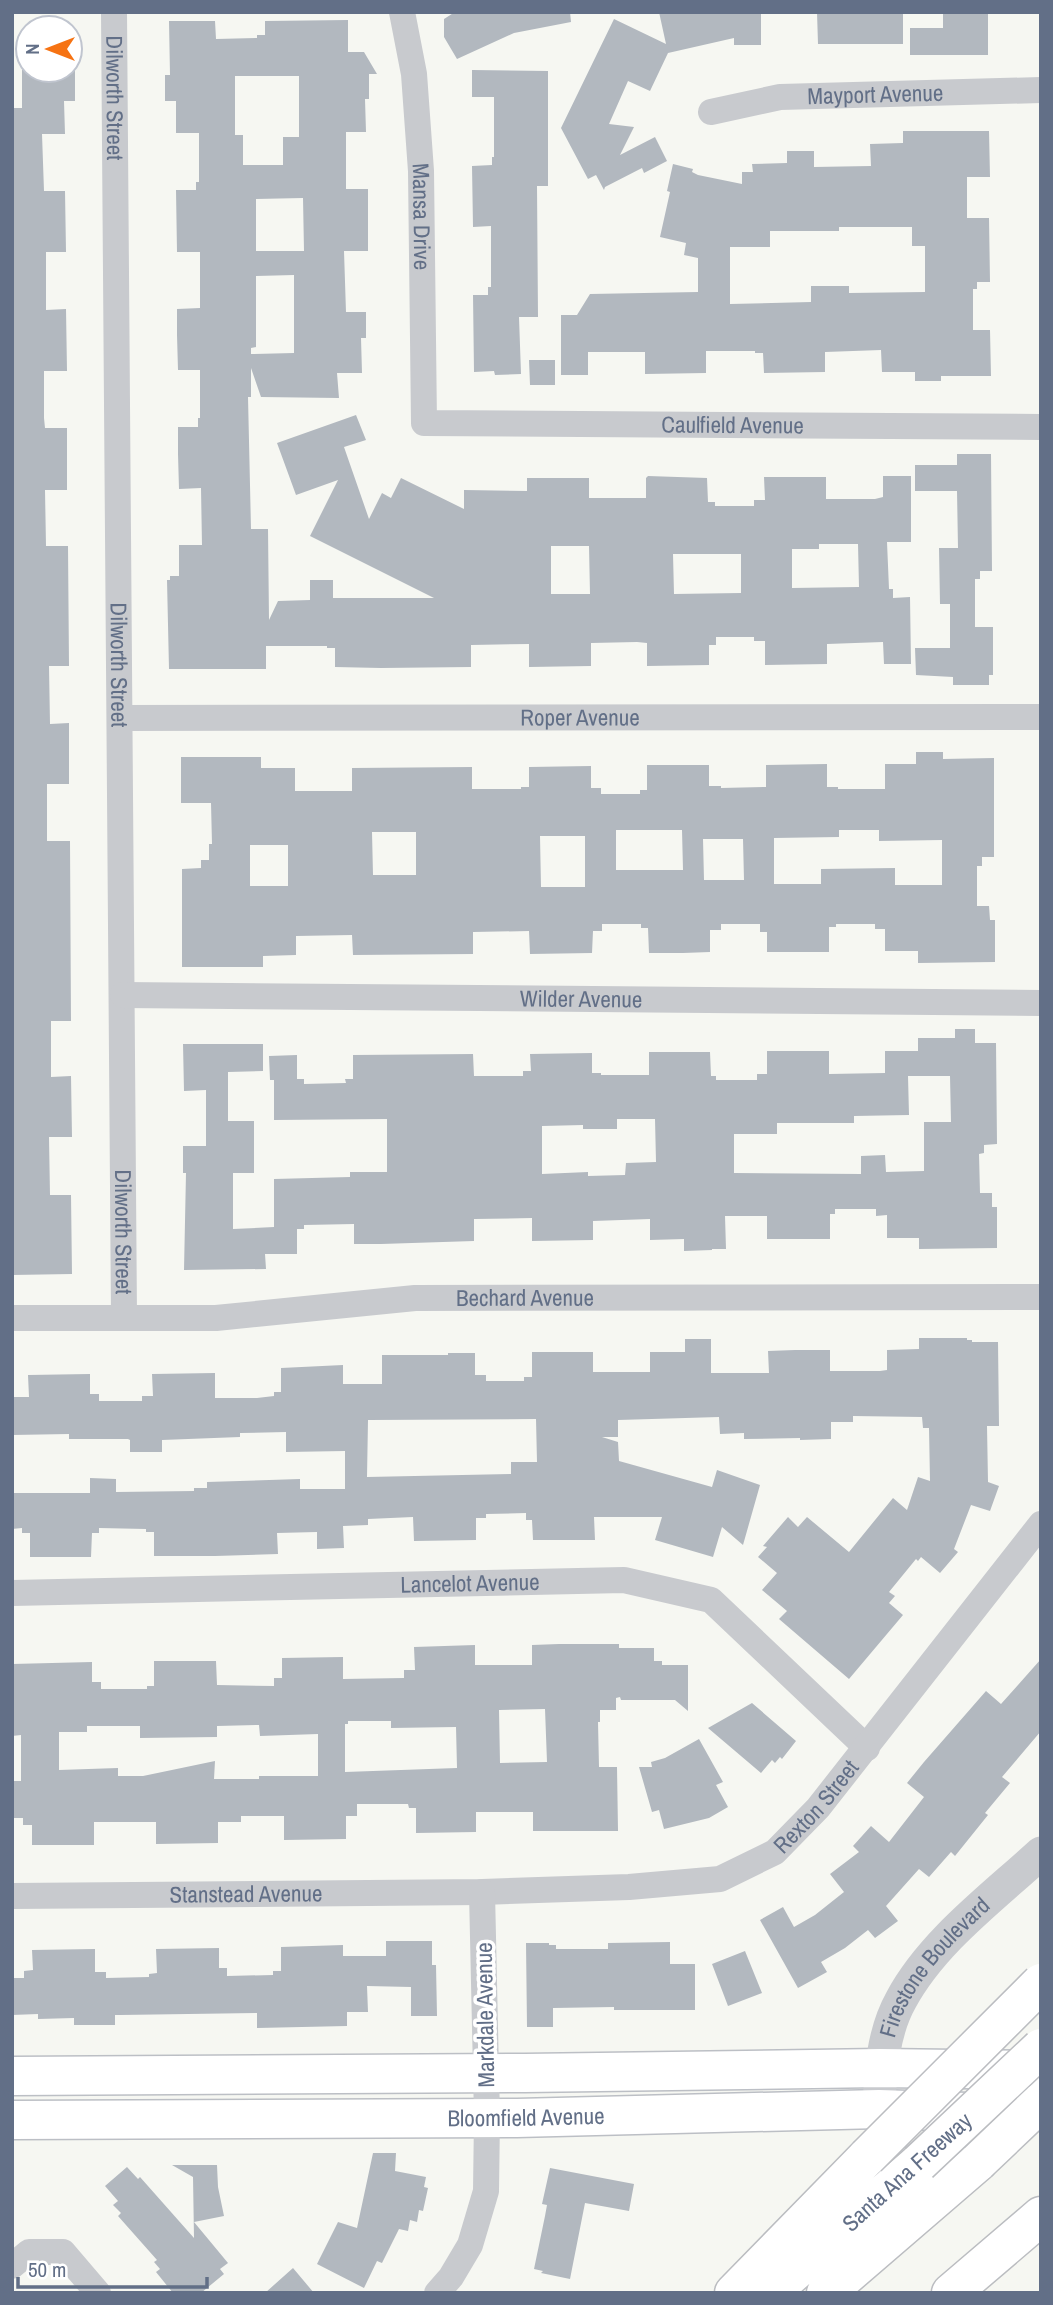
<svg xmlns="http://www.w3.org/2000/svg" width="1053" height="2305" viewBox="0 0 1053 2305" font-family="'Archivo Narrow',sans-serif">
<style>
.building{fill:#b2b8bf;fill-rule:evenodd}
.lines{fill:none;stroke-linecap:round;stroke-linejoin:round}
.secondary-casing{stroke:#bcbfc5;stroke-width:41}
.motorway-casing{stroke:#bbbdc1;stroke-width:41}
.minor{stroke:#c8cace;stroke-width:26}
.tertiary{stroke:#c8cace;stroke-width:33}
.secondary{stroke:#fff;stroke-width:38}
.motorway{stroke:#fff;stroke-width:38}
.motorway-bridge-casing{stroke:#bbbdc1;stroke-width:41;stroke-linecap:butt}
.motorway-bridge{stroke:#fff;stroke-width:38}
.labels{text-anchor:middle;stroke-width:7;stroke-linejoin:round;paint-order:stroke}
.street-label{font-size:23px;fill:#626f87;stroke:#fff}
</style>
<rect width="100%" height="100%" fill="#f6f7f2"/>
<path class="building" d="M455 12H570L571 22 514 33 457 59 444 37V19Z
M659 12H761V45H734V38L668 53 650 91 628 81 609 124 634 127 620 155 655 137 667 161 644 173 642 168 605 187 604 190 596 175 588 179 561 128 614 19 666 44Z
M817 12H903V44H818Z
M943 12 988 13V55H910V28H943Z
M348 20V52H364L377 74H369V99H365L366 132H346V189H368V251H344L346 312H366V338H361L362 373H337L339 398 261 397 251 368V397H248L251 529H268L269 620 278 601 310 600V580H333V598H434L310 536 338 480 296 495 277 443 356 415 366 440 344 447 369 519 382 493 391 498 401 478 464 509V490L527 491V478H589V498H646V478L648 476 707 478 708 502H715V506H754V500H765L764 477H826V499H875L883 497V476H911V542H887L889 589H893V598L910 597 911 664H884L883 642 827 644V664L765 665V641H754V637H716V645H709V665L647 666V643L637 642 591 643V666L529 667V644L471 645V667L381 668 335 667V648H327V646H266V669H169L167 580H170V576H179V545H202L201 488 179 489 178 454V427H198V418H200V370H178L177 335V309L200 308V252H177L176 190H196V182H199V133H176V101H165V75H170L169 21H215L216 39 257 38V35H265V21ZM235 76H299V137H283V165H243V135H235ZM303 198 304 251H256V199ZM294 275V353L251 354V348L256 347V276ZM819 544H858L859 587 792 588V549H819ZM551 546H589L590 594H551ZM673 554H741V593L674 594Z
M22 70H75V101H64L65 134H42L44 191H65L66 252H46V310L66 309 67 371H44V418L45 428H67V490H45L46 546H68L69 666H49L50 724 69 723V784H47V841H70L71 1021H51V1077L71 1076 72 1137H49L50 1195H71L72 1274 12 1275V108H22Z
M472 70 548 71V186H537L538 317H519L521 374 495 375 494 371 474 372 473 295H488V287H491V226L473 227 472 166 492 165V157H494V97H472Z
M903 131H989L990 177H967V218H989L990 282H977V289H973V330H990L991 376H941V381H915V372H882L881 350 825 352V372L764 373 763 353H755V351H706V373L645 374V352H588V375H561V315H577L590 294 698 292V258L684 255 686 243 660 237 670 192 667 191 673 164 693 169 692 172 698 175 742 184V172H753L752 164 787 163V151H814V167L871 166 870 144 903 143ZM839 227H912V246H925V292L849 293V286H811V302L730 304V247H770V231H839Z
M529 360H555V385H530Z
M957 454H991L992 571H980V579H975V627H993V675H989V685H953V677L916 675 915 648H950V604H940L939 548H958L957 491H915V465H957Z
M916 752H943V759L994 758V857H982V866H977V906H989L990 920H995V962L918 963V951H885V929H875V924H836V927H829V952H767V932H760V924H721V930H710V952L683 953H649L648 928H641V924H602V931H593L592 953 530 954 529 931 473 932V954L353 955 352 935 296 936V955L263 956V967H182V869L201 868V860H209V844H212L211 803H181V757H261V768H295V791H352V768L472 767V789H521V787H529V767L591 766V788H601V794H640V790H647V765H709V786H721V788L766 787V765L827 764V787H838V789H885V764H916ZM616 830H682L683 870H616ZM839 830H879V841L942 840V885H895V868L821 869V884H774V838L839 837ZM372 832H416V875H373ZM540 836H585V887H541ZM703 839H743L744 880H704ZM250 845H288V886H250Z
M955 1029H975V1043H996L997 1144 984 1145V1153L979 1154 980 1193H992V1207H997V1248L919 1249V1238H887V1215L876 1216V1209H835V1214H830V1239H767V1216H725L726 1249H712V1250L684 1251V1239L650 1240V1219L593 1221V1240L532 1241V1218L474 1219V1241L381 1244H354V1224L304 1225V1229H297V1254H265L266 1269 184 1270 186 1173H183V1146H206V1090L184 1091 183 1044H263V1071L228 1072V1121H254V1173H233V1229L274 1227V1179L350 1177V1172H387V1119L274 1120V1080H270L269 1056 297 1055V1079H304V1084L346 1083 345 1079H353V1055L473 1054 474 1076H523V1071H531L530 1054 592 1053V1073H601V1075H649V1052H710L711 1076H716V1080H757V1074H767V1051H829V1074L885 1073V1051H918V1038H955ZM908 1076H950L951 1122H924V1171L886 1172 885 1155 861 1156V1174L734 1173V1134H777V1123H854V1116L909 1115ZM617 1119H655L656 1162 626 1163 625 1175 588 1176V1172L542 1174V1126L583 1125V1129H617Z
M919 1338H967V1340H972V1342H998L999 1426H987L988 1482 999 1486 990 1511 971 1505 954 1549 958 1552 940 1573 921 1557 918 1561 916 1559 889 1592 895 1596 889 1603 903 1615 849 1679 779 1619 787 1611 762 1590 777 1573 758 1557 767 1547 763 1546 788 1517 798 1527 807 1517 849 1552 893 1498 907 1510 918 1477 930 1481 929 1428H923L922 1417 853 1416V1422H831V1439L800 1440V1438L744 1439V1433L720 1434 719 1417 618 1420V1437H602L618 1442 619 1461 712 1487 717 1470 760 1485 743 1545 722 1527 713 1557 655 1540 662 1517H594L595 1540H533L532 1520H526V1513L486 1514V1518H476V1540L414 1541 413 1517 368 1519V1525L343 1526 344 1548 317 1549V1532L277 1533 278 1554 215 1556H154V1532H146V1529L99 1528V1533H92L91 1557H30V1533H22V1528L12 1529V1493H90V1478L116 1479V1492L194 1491V1488H207V1482L300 1479V1489H345V1451L286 1452V1432L240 1433V1437L162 1440V1452H130V1440L128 1439H69V1434L12 1435V1397H29L28 1375 90 1374V1394H99V1401H142V1396H153L152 1374 215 1373V1398H257L274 1396V1392H281V1368L343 1365V1384H382V1355H448V1353H475V1375H486V1381H524V1377H532V1352H593V1372H650V1352H685V1339H711V1373H769L768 1351 795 1350H830V1371H880L887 1370V1350L919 1349ZM536 1419 537 1462H511V1474L367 1477 368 1420Z
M559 1644H619V1648H654V1661H662V1665H688V1711L675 1700H621L620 1697 616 1698V1710H600V1722H598L599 1767H617L618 1831H533V1812H476V1832L416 1833V1808H409L408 1804H357V1816H346V1839L284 1840V1816H241V1822H218V1843L156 1844V1822H94V1845H32V1825H23V1818H12V1781H21V1735L12 1736V1664L92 1662V1682H101V1689H147V1686H154V1661H216L217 1685 274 1686V1678H282V1658L343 1657V1679L404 1678V1670H415L414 1647 475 1645V1665H532V1645ZM545 1709 547 1762 500 1763 499 1710ZM348 1721H391V1728L456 1727 457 1768 345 1772V1724H348ZM259 1725 260 1736 318 1734V1776H259V1779H214L215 1761 143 1776H118V1768L59 1770V1732H87V1726H140V1738L217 1737V1726Z
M1041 1659V1731L1002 1777 1010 1783 985 1813 988 1815 955 1856 951 1852 929 1877 919 1869 886 1906 898 1921 875 1938 868 1930 845 1948 821 1962 827 1972 798 1988 760 1920 783 1907 794 1927 815 1915 844 1892 830 1874 859 1852 853 1846 871 1826 889 1842 924 1797 907 1783 924 1762 986 1691 1001 1704Z
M752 1703 796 1741 782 1759 780 1757 775 1763 772 1760 761 1773 708 1728Z
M699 1739 723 1782 716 1785 728 1807 709 1818 664 1829 659 1810 652 1812 639 1767H652L651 1762 665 1758Z
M386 1941H432V1965H436L437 2016H411V1987L367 1986 368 2012H347V2026L257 2028V2013L120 2015H115V2025H74V2018L38 2019V2014L12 2015V1978H24V1971L33 1970 32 1950 95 1949V1972H106V1978L149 1977V1974L157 1973 156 1949 219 1948V1968H227V1976L273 1975V1971H281V1947L343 1945V1956H386Z
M670 1942V1964H695V2010H614V2007L553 2008V2027H527L526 1943H549V1945H556V1949H608V1943Z
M745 1951 762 1993 728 2006 712 1964Z
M373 2153H396L395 2171 426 2177 424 2187 428 2188 423 2211 419 2210 417 2222 410 2220 408 2231 399 2229 382 2263 377 2261 364 2288 317 2264 338 2222 357 2228Z
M172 2165H217L218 2187 224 2216 194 2222 228 2263 220 2269 224 2274 201 2293H173L156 2272 160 2269 154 2262 157 2260 118 2216 121 2213 113 2205 118 2201 105 2186 127 2167 138 2179 140 2177 194 2238 193 2177Z
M550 2168 634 2184 629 2211 585 2203 570 2279 541 2273 543 2271 534 2269 545 2216 547 2205 542 2204Z
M293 2268 314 2293H265Z"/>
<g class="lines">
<defs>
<g id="secondary">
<path d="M12 2076 525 2073 880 2068 1041 2070"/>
<path id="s10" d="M12 2120 517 2118 879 2109 997 2113"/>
</g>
<path id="motorway" d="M734 2293 867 2157
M770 2293 919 2163
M826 2293 978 2162
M951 2293 1041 2216"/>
</defs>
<use href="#secondary" class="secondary-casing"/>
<use href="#motorway" class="motorway-casing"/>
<g class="minor">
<path id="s1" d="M114 12 124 1317"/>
<path id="s2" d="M402 12 414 74 421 171 424 423 1041 427"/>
<path id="s3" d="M711 112 780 97 1041 90"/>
<path id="s4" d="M120 718 1041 717"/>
<path id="s5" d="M123 995 1041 1003"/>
<path id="s6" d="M12 1318H216L415 1298 1041 1297"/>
<path id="s7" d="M12 1593 624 1580 711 1600 867 1748"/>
<path id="s8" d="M12 1896 482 1892 629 1887 720 1879 775 1852 818 1808 1041 1524"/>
<path d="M12 2266 29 2252H63L98 2293"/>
<path d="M437 2293 451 2277 470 2245 486 2191 487 2117 482 1892"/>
</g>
<path class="tertiary" id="s9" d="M879 2109C880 2073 883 2032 901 2000 932 1942 993 1897 1041 1853"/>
<use href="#secondary" class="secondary"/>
<use href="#motorway" class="motorway"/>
<defs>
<path id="motorway-bridge" d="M867 2157 1041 1983
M978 2162 1041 2102
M919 2163 1041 2048"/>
</defs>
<use href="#motorway-bridge" class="motorway-bridge-casing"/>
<use href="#motorway-bridge" class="motorway-bridge"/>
</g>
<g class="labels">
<g class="street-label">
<text dy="8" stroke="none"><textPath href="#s3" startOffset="166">Mayport Avenue</textPath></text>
<text dy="8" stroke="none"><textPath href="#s1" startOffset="86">Dilworth Street</textPath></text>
<text dy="8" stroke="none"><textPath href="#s2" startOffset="206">Mansa Drive</textPath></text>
<text dy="8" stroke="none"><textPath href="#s2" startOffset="721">Caulfield Avenue</textPath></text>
<text dy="8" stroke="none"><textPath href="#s1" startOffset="653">Dilworth Street</textPath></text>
<text dy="8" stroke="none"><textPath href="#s4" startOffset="460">Roper Avenue</textPath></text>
<text dy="8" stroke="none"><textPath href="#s5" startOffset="458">Wilder Avenue</textPath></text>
<text dy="8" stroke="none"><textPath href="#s1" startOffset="1220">Dilworth Street</textPath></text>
<text dy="8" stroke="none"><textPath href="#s6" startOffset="514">Bechard Avenue</textPath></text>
<text dy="8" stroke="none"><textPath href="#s7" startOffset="458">Lancelot Avenue</textPath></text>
<text dy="8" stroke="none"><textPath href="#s8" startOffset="831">Rexton Street</textPath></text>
<text dy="8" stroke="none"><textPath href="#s8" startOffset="234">Stanstead Avenue</textPath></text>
<text dy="8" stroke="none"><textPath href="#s9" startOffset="158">Firestone Boulevard</textPath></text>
<text transform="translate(485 2015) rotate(-91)" y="8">Markdale Avenue</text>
<text dy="8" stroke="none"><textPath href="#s10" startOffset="514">Bloomfield Avenue</textPath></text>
<text transform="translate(907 2172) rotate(-42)" y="8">Santa Ana Freeway</text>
</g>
</g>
<rect width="1053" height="2305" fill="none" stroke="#626f87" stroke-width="28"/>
<g transform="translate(49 49) rotate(270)"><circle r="33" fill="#ffffff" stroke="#c0c5cf" stroke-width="2"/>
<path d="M0-5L12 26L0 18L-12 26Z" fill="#f67313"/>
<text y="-10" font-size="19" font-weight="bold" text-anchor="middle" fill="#626f87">N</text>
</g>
<path d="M18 2277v10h189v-10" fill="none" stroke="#626f87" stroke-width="3.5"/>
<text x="28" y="2277" font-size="21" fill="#626f87" stroke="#ffffff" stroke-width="5" paint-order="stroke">50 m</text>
</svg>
